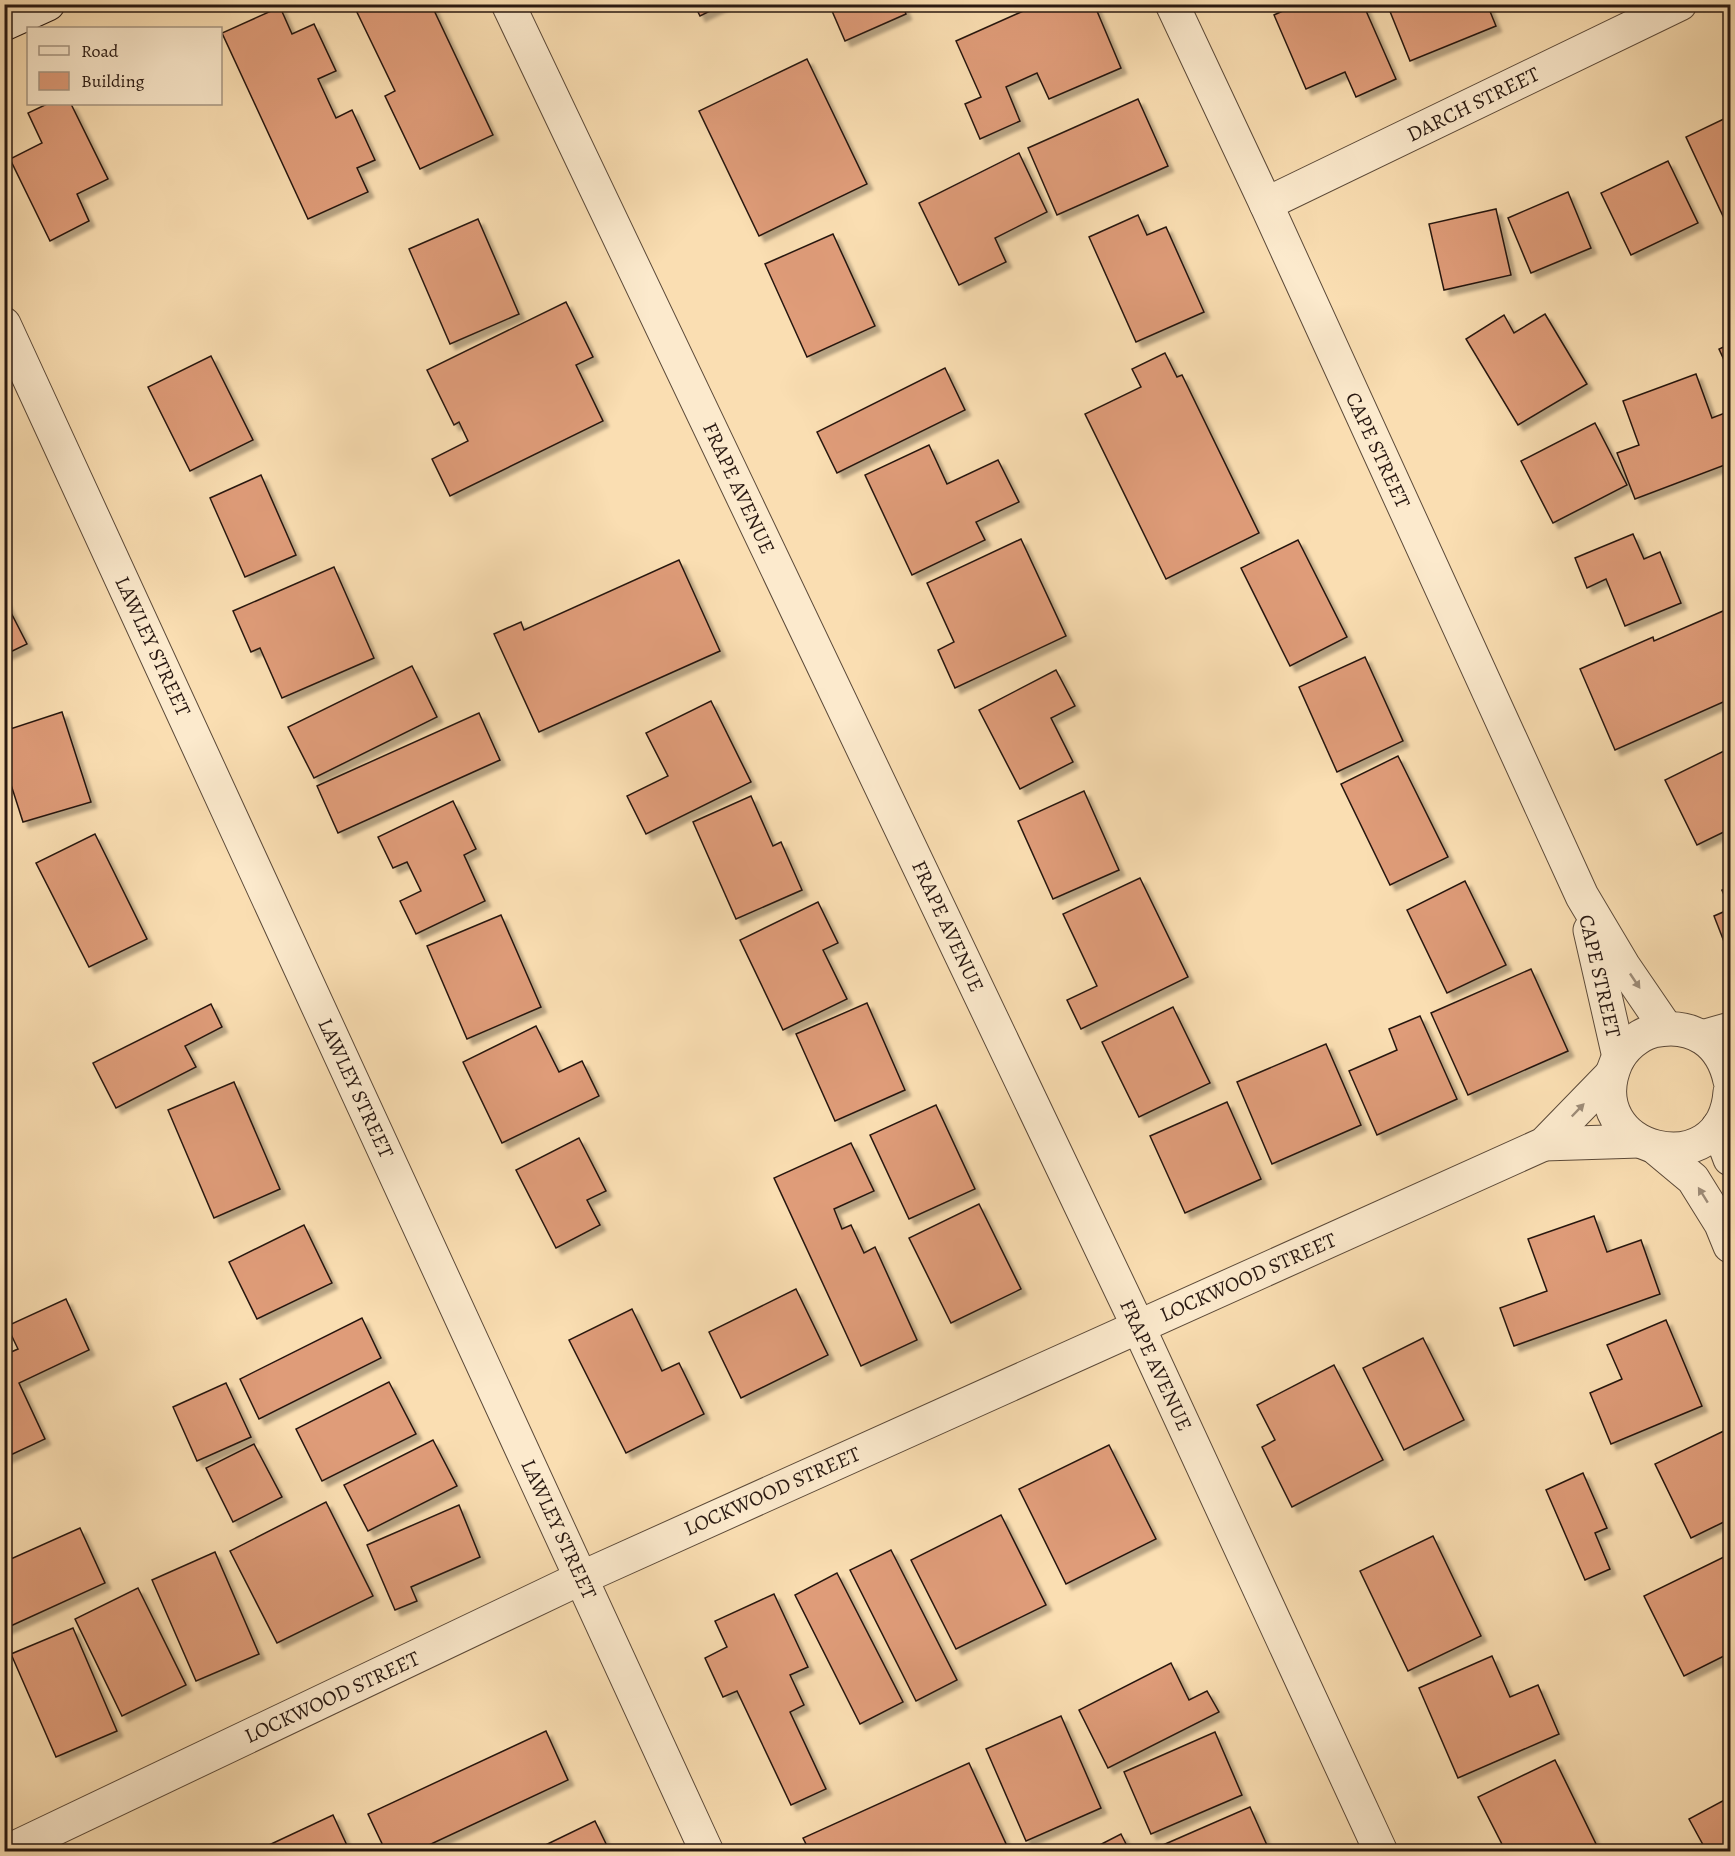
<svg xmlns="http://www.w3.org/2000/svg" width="1735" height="1856" viewBox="0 0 1735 1856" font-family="Alegreya,serif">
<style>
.building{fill:#df9c79;stroke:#281811;stroke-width:1.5;filter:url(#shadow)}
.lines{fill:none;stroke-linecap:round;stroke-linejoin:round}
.minor-casing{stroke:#5c4a39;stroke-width:35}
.tertiary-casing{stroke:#5c4a39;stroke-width:35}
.secondary-casing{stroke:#281811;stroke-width:35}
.minor{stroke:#fceacd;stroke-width:33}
.tertiary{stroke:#fceacd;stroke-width:33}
.secondary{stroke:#fceacd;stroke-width:33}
.oneway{fill:#9d8c78}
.labels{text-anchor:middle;stroke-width:4.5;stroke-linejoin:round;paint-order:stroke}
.street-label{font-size:21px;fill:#281811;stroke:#fceacd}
</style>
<defs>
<filter id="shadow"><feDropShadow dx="5.5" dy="5.5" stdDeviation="1.5" flood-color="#0004"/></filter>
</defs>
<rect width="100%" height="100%" fill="#fadeb2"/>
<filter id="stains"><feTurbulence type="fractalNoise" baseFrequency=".00333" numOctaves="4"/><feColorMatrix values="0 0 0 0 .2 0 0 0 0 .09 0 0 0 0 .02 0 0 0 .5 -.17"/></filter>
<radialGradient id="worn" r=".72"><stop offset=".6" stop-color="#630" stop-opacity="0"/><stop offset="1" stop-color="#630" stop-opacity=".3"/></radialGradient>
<g class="building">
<path d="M353,4H431L493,135L420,169L385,96L395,91Z"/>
<path d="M694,4H724L700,16Z"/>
<path d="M829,4H902L906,14L845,41Z"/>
<path d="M1039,4H1094L1121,68L1049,99L1037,73L1006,87L1020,121L980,139L965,104L981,97L956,41Z"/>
<path d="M1298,4H1363L1396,79L1356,97L1345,72L1306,89L1274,15Z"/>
<path d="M1387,4H1487L1496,26L1410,61Z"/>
<path d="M280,7L292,34L314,24L336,71L318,79L336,118L352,110L375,160L357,168L368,192L308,219L222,33Z"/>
<path d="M807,59L867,184L759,236L699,111Z"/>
<path d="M1138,99L1168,166L1057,215L1028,148Z"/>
<path d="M47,104H71L108,179L77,194L89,221L50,241L10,159L42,143L28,113Z"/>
<path d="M1730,116V229H1729L1686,137Z"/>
<path d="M1019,153L1047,212L995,238L1006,262L959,285L919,203Z"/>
<path d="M1668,161L1698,223L1631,255L1601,193Z"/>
<path d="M1568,192L1591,248L1531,273L1508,218Z"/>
<path d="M1496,209L1511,275L1444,290L1429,224Z"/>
<path d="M1138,215L1147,235L1166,227L1204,312L1136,342L1089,237Z"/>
<path d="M478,219L519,314L450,344L409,249Z"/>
<path d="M833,234L875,326L807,357L765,264Z"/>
<path d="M566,302L593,357L576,365L603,421L450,496L432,459L468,441L459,422L454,425L427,370Z"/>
<path d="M1545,314L1587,384L1518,425L1466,339L1504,315L1514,333Z"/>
<path d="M1730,344V373L1719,349Z"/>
<path d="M1165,353L1177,377L1182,375L1259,533L1166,579L1085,414L1141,387L1132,369Z"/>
<path d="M211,356L253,440L190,471L148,387Z"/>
<path d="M945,368L965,410L837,473L817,432Z"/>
<path d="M1696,374L1712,418L1730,411V463L1635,499L1617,453L1639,445L1623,401Z"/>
<path d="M1595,423L1627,485L1553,523L1521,461Z"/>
<path d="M929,445L947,484L998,460L1019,502L976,522L985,540L912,575L865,475Z"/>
<path d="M261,475L296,555L245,577L210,498Z"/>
<path d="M1633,534L1644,559L1660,552L1681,603L1625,626L1606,579L1587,588L1575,558Z"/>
<path d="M1021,539L1066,636L955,688L938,650L954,642L927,583Z"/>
<path d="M1298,540L1347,637L1290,666L1241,568Z"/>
<path d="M679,560L720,651L539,732L494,634L521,622L524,630Z"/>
<path d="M334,567L374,658L282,698L260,648L251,652L233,611Z"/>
<path d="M4,599L27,644L4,655Z"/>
<path d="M1730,608V699L1615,750L1580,669L1653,637L1654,641Z"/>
<path d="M1365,657L1403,741L1337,772L1299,687Z"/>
<path d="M412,666L437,717L314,778L288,727Z"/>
<path d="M1056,670L1075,706L1051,718L1073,762L1020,789L979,710Z"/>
<path d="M711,701L751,782L646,834L627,796L668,776L646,733Z"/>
<path d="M62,712L91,802L23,822L4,763V731Z"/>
<path d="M479,713L500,760L338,833L317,786Z"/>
<path d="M1728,749L1730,754V829L1697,845L1665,780Z"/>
<path d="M1398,756L1448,857L1390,885L1341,784Z"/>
<path d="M1084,791L1119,870L1053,899L1018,821Z"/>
<path d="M751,796L773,846L781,842L802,890L736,919L693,822Z"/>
<path d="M453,801L476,849L464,855L485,901L416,934L400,901L421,891L407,862L393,868L378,837Z"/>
<path d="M95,834L147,939L89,967L36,863Z"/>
<path d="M1140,878L1188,977L1081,1029L1067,1000L1097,986L1063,914Z"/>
<path d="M1465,881L1506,965L1447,993L1407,910Z"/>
<path d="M1730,886V957L1714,916L1730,909L1722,890Z"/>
<path d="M818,902L838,943L823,950L847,999L783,1030L740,940Z"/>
<path d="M501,915L541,1007L467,1039L427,946Z"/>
<path d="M1531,969L1568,1051L1468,1095L1431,1013Z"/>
<path d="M867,1003L905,1090L835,1121L796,1034Z"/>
<path d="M211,1004L222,1027L185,1046L196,1067L116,1108L93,1063Z"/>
<path d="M1173,1007L1210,1083L1139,1117L1102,1042Z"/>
<path d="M1420,1016L1457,1099L1377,1135L1349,1071L1397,1050L1389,1029Z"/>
<path d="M536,1026L559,1072L582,1061L599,1096L502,1143L463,1062Z"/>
<path d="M1326,1044L1361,1125L1272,1164L1237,1082Z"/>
<path d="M234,1082L280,1189L214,1218L168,1110Z"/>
<path d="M1227,1102L1261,1179L1185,1213L1150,1136Z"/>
<path d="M936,1105L975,1189L909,1219L870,1135Z"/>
<path d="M579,1138L606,1191L587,1200L600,1225L556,1248L516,1170Z"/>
<path d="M851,1143L874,1191L834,1209L842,1229L851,1225L864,1253L875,1247L917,1340L861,1366L774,1178Z"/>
<path d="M979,1204L1021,1289L951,1323L909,1238Z"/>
<path d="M1594,1216L1607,1252L1641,1240L1660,1294L1514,1346L1500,1308L1547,1291L1528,1239Z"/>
<path d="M304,1225L332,1283L257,1319L229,1262Z"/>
<path d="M796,1289L828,1355L741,1398L709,1332Z"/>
<path d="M66,1299L89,1350L19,1383L45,1439L4,1458V1355L18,1349L7,1326Z"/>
<path d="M632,1309L662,1371L679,1363L704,1414L626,1453L569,1340Z"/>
<path d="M362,1318L381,1358L259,1419L240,1379Z"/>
<path d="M1666,1320L1702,1406L1611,1444L1590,1393L1622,1379L1607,1345Z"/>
<path d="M1423,1338L1464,1420L1404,1450L1363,1368Z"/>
<path d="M1334,1365L1383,1460L1292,1507L1262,1447L1275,1440L1257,1405Z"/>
<path d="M389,1382L416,1434L322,1481L296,1429Z"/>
<path d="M226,1383L251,1437L197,1461L173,1407Z"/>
<path d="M1730,1428V1519L1691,1538L1655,1464Z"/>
<path d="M433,1440L457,1486L368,1531L344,1485Z"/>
<path d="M254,1444L282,1497L233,1522L206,1468Z"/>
<path d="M1109,1445L1156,1539L1066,1584L1019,1489Z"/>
<path d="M1583,1473L1607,1528L1595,1533L1610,1569L1585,1580L1546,1490Z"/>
<path d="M326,1502L373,1596L277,1643L230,1551Z"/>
<path d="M459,1505L480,1557L411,1587L417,1601L395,1610L367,1545Z"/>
<path d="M1001,1515L1046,1605L956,1649L911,1560Z"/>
<path d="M80,1528L105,1583L4,1629V1562Z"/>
<path d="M1433,1536L1481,1636L1408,1671L1360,1571Z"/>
<path d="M891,1550L957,1680L916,1701L850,1570Z"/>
<path d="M215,1552L259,1654L196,1681L152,1580Z"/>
<path d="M1730,1554V1653L1684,1676L1644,1596Z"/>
<path d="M837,1573L903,1702L860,1724L795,1595Z"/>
<path d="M138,1588L186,1685L122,1716L75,1619Z"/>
<path d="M774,1594L808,1667L790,1675L804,1705L790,1712L826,1789L791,1805L737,1691L723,1697L705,1658L727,1647L715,1621Z"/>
<path d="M73,1628L117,1731L56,1757L11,1654Z"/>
<path d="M1492,1656L1510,1697L1538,1685L1559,1734L1458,1778L1419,1688Z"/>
<path d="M1171,1663L1189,1700L1207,1691L1219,1712L1108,1768L1079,1710Z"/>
<path d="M1061,1716L1101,1808L1026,1841L986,1749Z"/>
<path d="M546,1731L568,1780L414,1852H386L368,1814Z"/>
<path d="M1215,1732L1242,1795L1151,1834L1124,1772Z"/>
<path d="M1555,1760L1598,1848L1591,1852H1506L1478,1797Z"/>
<path d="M969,1763L1007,1846L995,1852H810L803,1838Z"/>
<path d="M1730,1797V1852H1707L1689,1819Z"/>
<path d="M1250,1807L1270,1852H1166L1163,1845Z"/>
<path d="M333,1815L350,1852H254Z"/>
<path d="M595,1821L610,1852H531Z"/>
<path d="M1121,1834L1130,1852H1086Z"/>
</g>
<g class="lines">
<g class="minor-casing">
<g id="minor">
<path d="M508,4L1138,1326L1381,1852"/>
<path d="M1266,204L1680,4"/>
<path d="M4,324L707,1852"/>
<path d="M1702,1037L1730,1029"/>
<path d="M1544,1144L1639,1141"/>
<path d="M6,1852L581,1578L1544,1144L1611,1075"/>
</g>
</g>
<g class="tertiary-casing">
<g id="tertiary">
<path d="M1172,4L1266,204L1582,896L1623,965L1666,1028"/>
<path d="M1590,930L1619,1057"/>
<path d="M1730,1081C1722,1043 1693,1022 1653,1031C1638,1035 1623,1048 1616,1063C1578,1152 1723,1188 1730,1092"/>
<path d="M1718,1127L1730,1159"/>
<path d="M1657,1149L1693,1179L1721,1224L1730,1246"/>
</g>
</g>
<g class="secondary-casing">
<path id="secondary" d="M4,24L48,4"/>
</g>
<use href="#minor" class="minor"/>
<use href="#tertiary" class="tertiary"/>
<use href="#secondary" class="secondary"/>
</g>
<defs><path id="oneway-solid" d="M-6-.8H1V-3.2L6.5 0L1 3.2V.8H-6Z" transform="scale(1.5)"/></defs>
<g class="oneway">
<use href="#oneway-solid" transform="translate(1635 981) rotate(56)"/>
<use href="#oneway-solid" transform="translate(1578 1110) rotate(-46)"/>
<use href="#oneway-solid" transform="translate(1703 1195) rotate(-122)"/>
</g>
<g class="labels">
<g class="street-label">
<text transform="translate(1473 104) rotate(-26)" y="7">DARCH STREET</text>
<text transform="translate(1378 450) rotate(65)" y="7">CAPE STREET</text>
<text transform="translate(739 488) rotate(65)" y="7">FRAPE AVENUE</text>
<text transform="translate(153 646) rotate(65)" y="7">LAWLEY STREET</text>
<text transform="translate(948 926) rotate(65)" y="7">FRAPE AVENUE</text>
<text transform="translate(1600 976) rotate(77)" y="7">CAPE STREET</text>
<text transform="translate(356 1088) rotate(65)" y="7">LAWLEY STREET</text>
<text transform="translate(1248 1277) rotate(-24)" y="7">LOCKWOOD STREET</text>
<text transform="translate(1156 1365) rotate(65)" y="7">FRAPE AVENUE</text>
<text transform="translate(772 1491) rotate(-24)" y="7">LOCKWOOD STREET</text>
<text transform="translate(559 1529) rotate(65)" y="7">LAWLEY STREET</text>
<text transform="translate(332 1697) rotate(-25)" y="7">LOCKWOOD STREET</text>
</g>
</g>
<rect width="1735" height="1856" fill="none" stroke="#fadeb2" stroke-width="24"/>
<rect x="6" y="6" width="1723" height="1844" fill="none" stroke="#281811" stroke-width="3"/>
<rect x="12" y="12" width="1711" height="1832" fill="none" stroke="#281811" stroke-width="1.5"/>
<rect x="27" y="27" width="195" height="78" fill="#fceacd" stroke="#a79682" stroke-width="1.5"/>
<rect x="39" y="46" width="30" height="9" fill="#fceacd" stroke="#a79682" stroke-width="1.5"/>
<text x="81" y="57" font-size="18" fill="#281811">Road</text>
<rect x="39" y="72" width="30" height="18" fill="#df9c79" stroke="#a79682" stroke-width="1.5"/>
<text x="81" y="87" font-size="18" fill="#281811">Building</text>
<rect width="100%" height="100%" filter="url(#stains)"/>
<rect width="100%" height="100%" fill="url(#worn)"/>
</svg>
